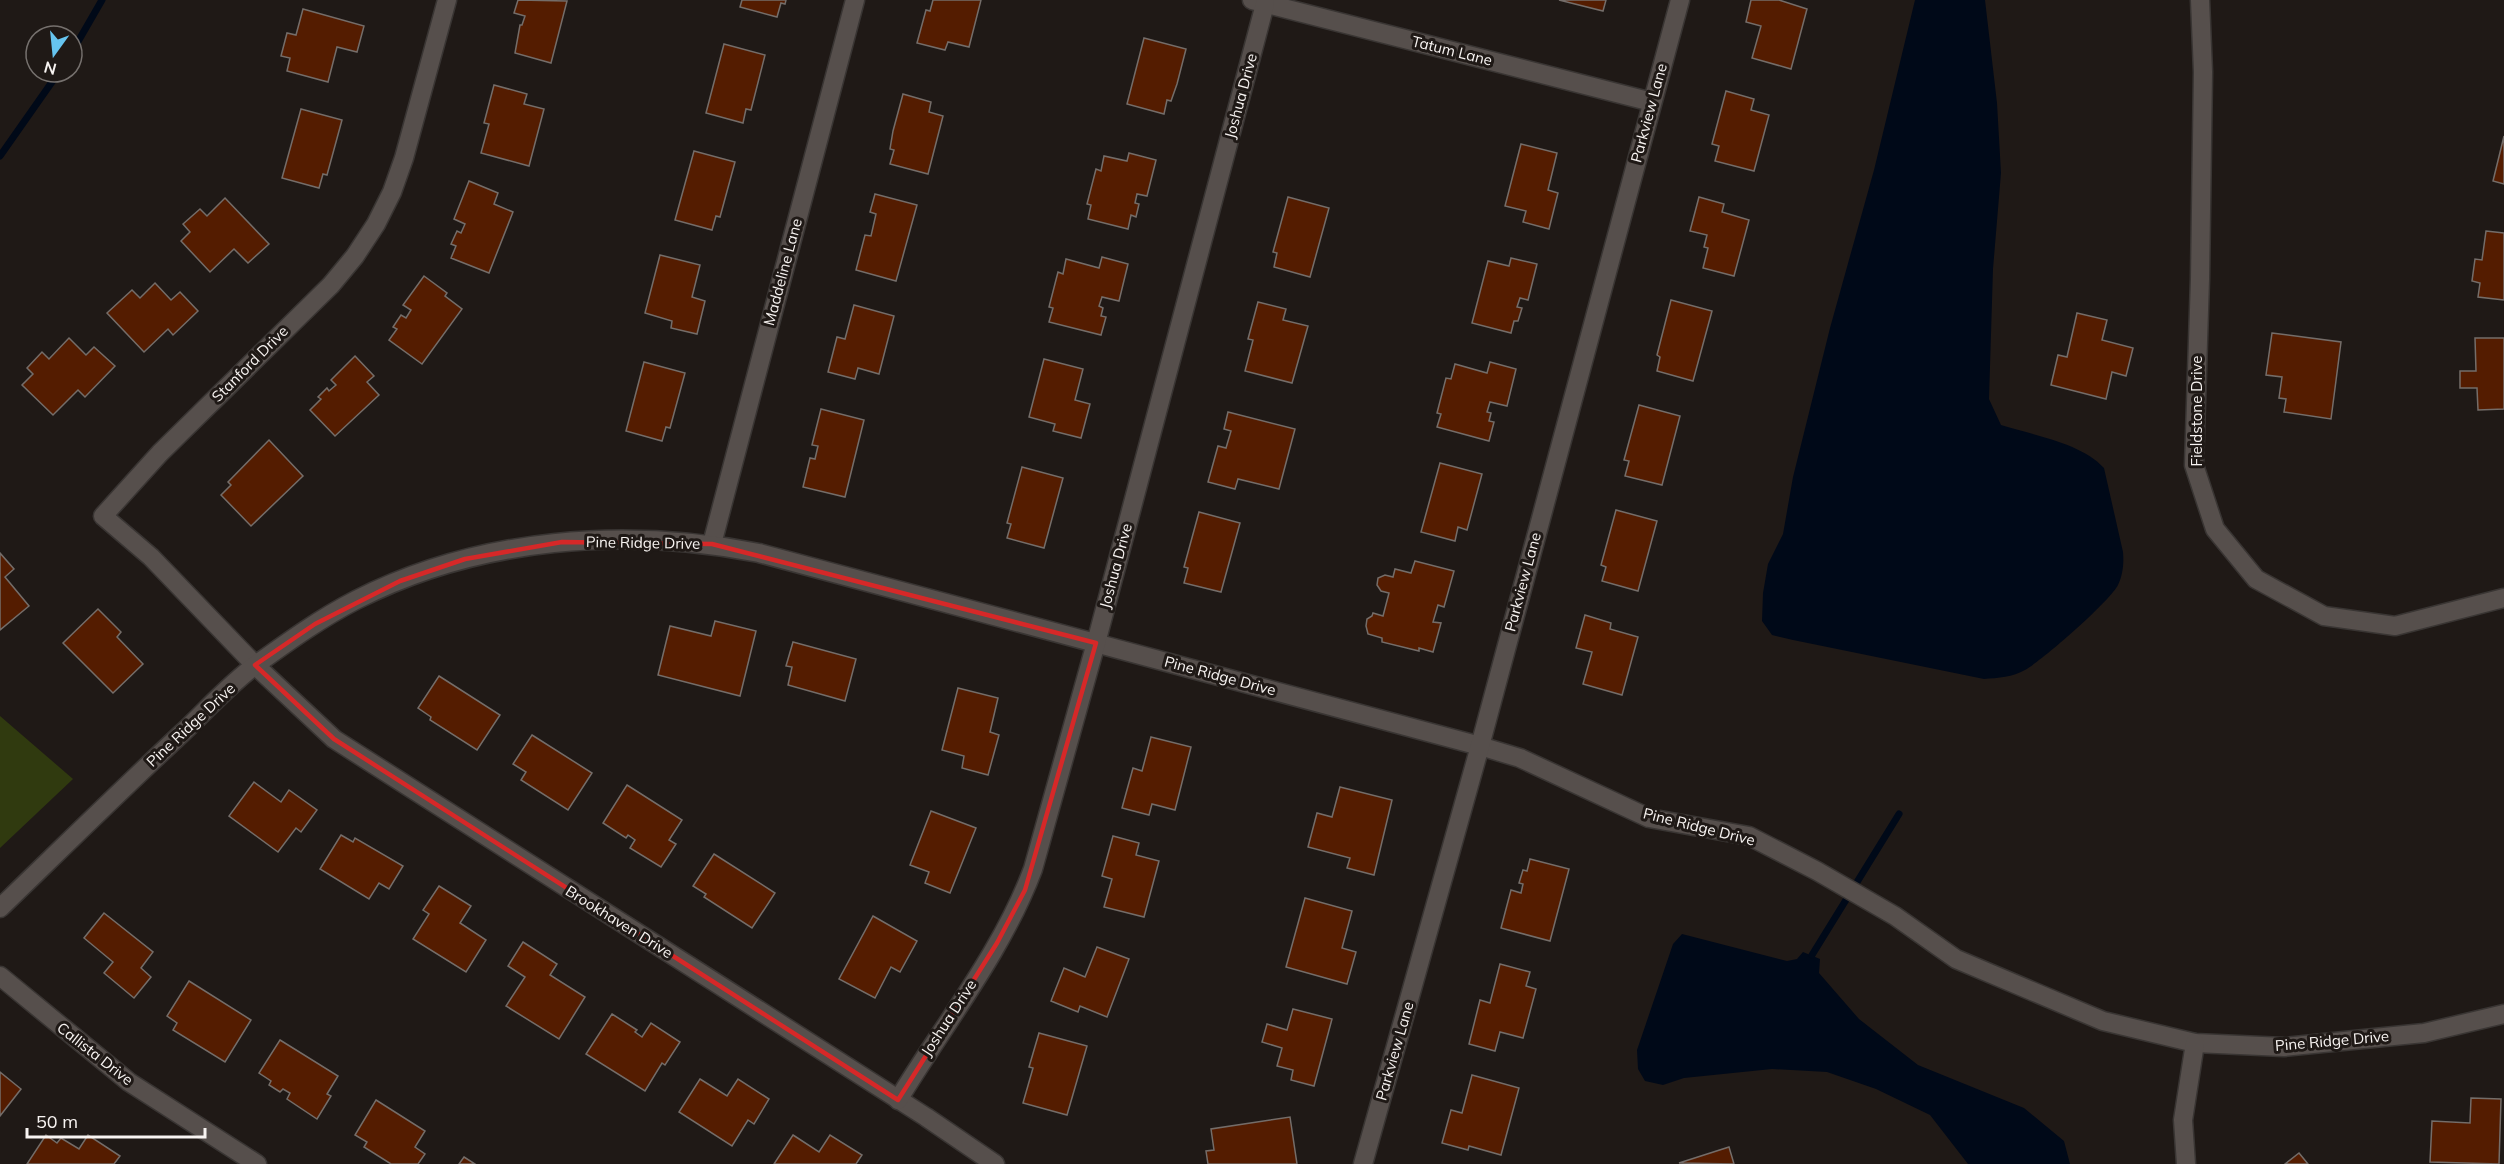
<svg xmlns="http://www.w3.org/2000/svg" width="2504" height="1164" viewBox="0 0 2504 1164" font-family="Mulish,sans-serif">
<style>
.green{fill:#303a0f}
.water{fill:#000918}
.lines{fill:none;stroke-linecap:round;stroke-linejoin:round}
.stream{stroke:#000918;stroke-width:7}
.building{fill:#541c00;stroke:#746d69;stroke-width:1.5}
.street-casing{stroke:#393533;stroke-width:21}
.street{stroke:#564f4c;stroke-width:18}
.marked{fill:none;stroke:#d62828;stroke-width:4.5;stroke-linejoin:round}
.labels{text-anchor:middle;stroke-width:6;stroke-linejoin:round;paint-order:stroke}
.street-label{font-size:15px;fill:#f8f4f2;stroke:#1f1916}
</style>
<rect width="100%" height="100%" fill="#1f1916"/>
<path class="green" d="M0,716L73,779L0,848Z"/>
<g class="water">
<path d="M1915,0H1985L1997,103L2001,173L1993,269L1989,399L2001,425C2033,435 2082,443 2104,468L2123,552C2124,563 2123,575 2118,585C2110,601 2043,660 2025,670C2013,677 1998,678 1984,679L1793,640L1772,635L1762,621L1763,593L1768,564L1783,534L1793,477L1830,328L1874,170Z"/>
<path d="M1682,934L1787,961L1797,959L1803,952L1820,959L1819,973L1859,1019L1918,1065L2024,1108L2064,1141L2070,1164H1968L1930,1115L1876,1089L1827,1072L1772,1069L1684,1078L1663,1085L1645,1081L1638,1069L1637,1050L1673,944Z"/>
</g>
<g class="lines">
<g class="stream">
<path d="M72,52L102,0"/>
<path d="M0,156L59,72"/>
<path d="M1812,955L1899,814"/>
</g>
</g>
<g class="building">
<path d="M518,0L567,1L551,63L515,53L520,25H522L525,16L514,13Z"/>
<path d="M742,0H786L785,4L781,3L777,17L740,7Z"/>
<path d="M933,0H981L969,47L948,42L945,50L917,43L926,10L930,11Z"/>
<path d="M1559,0H1606L1603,11Z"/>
<path d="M1751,0H1779L1807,9L1791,69L1752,58L1761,26L1746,22Z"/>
<path d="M303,9L364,26L357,52L337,47L328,82L287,71L290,58L281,56L287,33L296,35Z"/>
<path d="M1144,38L1186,49L1177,84L1171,101L1167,100L1164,114L1127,104Z"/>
<path d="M724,44L765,55L751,110L746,109L743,123L706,113Z"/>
<path d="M494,85L527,94L524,104L544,109L529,166L481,153L489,124L484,123Z"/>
<path d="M1726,91L1754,99L1751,110L1769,115L1754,171L1715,161L1719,146L1712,144Z"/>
<path d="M903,94L931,102L929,112L943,116L928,174L890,164L894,150L890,149L893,131Z"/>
<path d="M301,109L342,120L327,175L323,174L319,188L282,178Z"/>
<path d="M2504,136V184L2493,181Z"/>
<path d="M1521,144L1557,153L1548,190L1558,193L1549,229L1523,222L1526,211L1505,206Z"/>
<path d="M694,151L735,162L720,217L716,216L712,230L675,220Z"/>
<path d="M1129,153L1156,160L1147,196L1137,194L1135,203L1139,204L1136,217L1131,215L1128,229L1088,219L1091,205L1087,204L1096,169L1101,171L1104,156L1127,161Z"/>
<path d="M469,181L498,193L494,204L513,212L489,273L451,258L456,246L451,244L457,231L461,233L465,224L454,219Z"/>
<path d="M875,194L917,205L896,281L856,270L865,235L871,236L876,214L870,212Z"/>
<path d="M1288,197L1329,208L1310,277L1274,267L1277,253L1273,252Z"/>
<path d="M1699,197L1724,204L1722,212L1749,220L1734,276L1703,268L1708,248L1704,247L1707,235L1690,231Z"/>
<path d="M225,198L269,244L248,263L234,249L210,272L181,241L190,232L183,224L200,209L207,216Z"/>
<path d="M2486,231L2504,233V300L2478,297L2480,283L2472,281L2475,259L2482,260Z"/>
<path d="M660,255L700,265L692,297L705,301L697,334L671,328L672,321L645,313Z"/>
<path d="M1102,257L1128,264L1119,301L1102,297L1099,306L1103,308L1101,316L1106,317L1101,335L1049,322L1053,308L1049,307L1058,272L1063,274L1066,259L1099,268Z"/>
<path d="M1511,258L1537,264L1528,300L1520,298L1517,307L1522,308L1518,321H1514L1511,333L1472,323L1488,261L1509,266Z"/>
<path d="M424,276L447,293L445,296L462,309L422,364L389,340L397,329L393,327L401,315L406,318L411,310L403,305Z"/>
<path d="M155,283L171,300L180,292L198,311L173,335L168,329L144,352L107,313L132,290L140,298Z"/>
<path d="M1671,300L1712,311L1693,381L1657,371L1660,357L1657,355Z"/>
<path d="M1258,302L1286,309L1283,320L1308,326L1292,383L1245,371L1253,340L1248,339Z"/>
<path d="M854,305L894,316L879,374L858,368L855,379L828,372L837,337L845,339Z"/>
<path d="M2077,313L2107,320L2102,340L2133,348L2126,376L2112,372L2106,399L2051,385L2058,355L2067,357Z"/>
<path d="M2272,333L2341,342L2331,419L2284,412L2286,399L2279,398L2282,377L2266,375Z"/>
<path d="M69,338L86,355L94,347L115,366L85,397L78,390L53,415L22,385L33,374L27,368L42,352L49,359Z"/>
<path d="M2475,338H2504V409L2478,410L2477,388H2460V371H2476Z"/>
<path d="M355,356L374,376L367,382L379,395L335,436L310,410L321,399L318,397L327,388L329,391L336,385L331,380Z"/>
<path d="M1044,359L1083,369L1075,400L1090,404L1081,438L1053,431L1055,424L1029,417Z"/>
<path d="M644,362L685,373L670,428L666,427L662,441L626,431Z"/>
<path d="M1490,362L1516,369L1507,406L1490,402L1487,412L1491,413L1489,421L1494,422L1489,441L1437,427L1441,414L1437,413L1446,378L1451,379L1455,364L1487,373Z"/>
<path d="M1639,405L1680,416L1662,485L1625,476L1629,461L1624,460Z"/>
<path d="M821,409L864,420L845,497L803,487L810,458L815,459L818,446L812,445Z"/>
<path d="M1228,412L1295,429L1279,489L1238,479L1235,489L1208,482L1218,446L1226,448L1231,431L1224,429Z"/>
<path d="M269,440L303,476L251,526L221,495L231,485L228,482Z"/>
<path d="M1440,463L1482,474L1467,530L1458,527L1455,541L1421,532Z"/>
<path d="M1022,467L1063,478L1044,548L1007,538L1011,524L1007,523Z"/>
<path d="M1616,510L1657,521L1638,591L1602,581L1606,567L1601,565Z"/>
<path d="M1199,512L1240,523L1221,592L1184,583L1188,568L1184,567Z"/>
<path d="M0,553L14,569L5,577L29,606L0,630Z"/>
<path d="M1415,561L1454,571L1444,607L1438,605L1433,622L1441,623L1433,652L1419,648V651L1382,642V638L1368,634L1366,626L1367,619L1372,616L1373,613L1383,616L1389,593L1381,591L1377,585L1378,578L1385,575L1393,577L1395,569L1411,573Z"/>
<path d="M98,609L121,632L117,637L143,664L113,693L63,643Z"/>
<path d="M1585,615L1611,623L1610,629L1638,637L1622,695L1583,684L1592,652L1576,648Z"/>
<path d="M715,621L756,631L740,696L658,675L670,626L711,636Z"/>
<path d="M793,642L856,659L845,701L788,685L792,667L786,666Z"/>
<path d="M439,676L500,715L477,750L430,720L431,717L418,708Z"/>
<path d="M958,688L998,698L990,732L999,735L988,775L962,768L964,756L942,750Z"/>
<path d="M532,735L592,773L568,810L521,780L526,772L513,764Z"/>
<path d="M1151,737L1191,747L1175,810L1152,804L1149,815L1122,808L1133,768L1142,771Z"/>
<path d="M254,782L281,802L289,790L317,810L301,832L296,828L278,852L229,816Z"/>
<path d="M627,785L682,820L669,840L676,844L661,867L630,848L635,840L628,835L626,838L603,823Z"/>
<path d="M1340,787L1392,800L1374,875L1347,868L1350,858L1308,847L1317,813L1332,817Z"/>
<path d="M931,811L976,828L950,893L925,883L929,872L910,865Z"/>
<path d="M341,835L353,842L355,838L403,866L389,889L379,883L369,899L320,869Z"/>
<path d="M1113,836L1139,843L1136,855L1159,861L1144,917L1104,907L1112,879L1102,876Z"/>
<path d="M714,854L775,893L752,928L704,897L706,894L693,886Z"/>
<path d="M1530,859L1569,869L1550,941L1501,928L1511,890L1521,893L1523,884L1519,883L1523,870L1527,871Z"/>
<path d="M439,886L471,906L460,923L486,940L466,972L413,939L429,914L423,910Z"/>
<path d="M1305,898L1352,911L1342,948L1356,952L1347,984L1286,967Z"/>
<path d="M104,913L153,952L141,968L151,977L134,998L104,973L113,962L84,938Z"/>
<path d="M873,916L917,941L900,972L891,967L875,998L839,979Z"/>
<path d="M523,942L557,964L550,975L585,997L559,1039L506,1006L525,977L508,966Z"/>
<path d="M1097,947L1129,959L1107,1017L1080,1006L1078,1012L1051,1001L1064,968L1085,977Z"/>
<path d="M1500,964L1530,972L1526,986L1536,989L1523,1038L1500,1032L1495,1051L1469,1044L1480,1000L1490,1003Z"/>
<path d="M189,981L251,1020L225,1062L173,1030L177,1023L167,1016Z"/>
<path d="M1293,1009L1332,1019L1314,1086L1291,1080L1293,1070L1277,1066L1282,1048L1262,1042L1267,1024L1287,1030Z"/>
<path d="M612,1014L637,1030L635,1032L642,1037L651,1023L680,1042L665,1065L662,1063L645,1091L586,1054Z"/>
<path d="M1039,1033L1087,1046L1067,1115L1023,1103L1033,1068L1029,1067Z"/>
<path d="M280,1040L338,1076L327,1094L331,1096L317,1119L287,1099L290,1093L283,1089L280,1092L269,1085L271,1081L259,1073Z"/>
<path d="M0,1072L21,1089L0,1116Z"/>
<path d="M1472,1075L1519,1088L1501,1155L1469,1146L1468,1150L1442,1143L1451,1110L1462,1113Z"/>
<path d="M700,1079L727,1096L738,1079L769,1099L754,1124L748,1120L732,1146L679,1112Z"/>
<path d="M2471,1098L2501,1099L2499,1164L2430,1162L2432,1121L2470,1123Z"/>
<path d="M376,1100L425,1131L415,1147L425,1154L418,1164H391L364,1147L367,1142L355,1135Z"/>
<path d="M1290,1117L1297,1164H1208L1206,1151L1214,1150L1211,1129Z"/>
<path d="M46,1135L57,1143L61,1138L79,1149L88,1135L120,1156L114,1164H27Z"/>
<path d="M793,1135L819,1152L830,1135L862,1155L856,1164H774Z"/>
<path d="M1729,1147L1734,1164L1679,1163Z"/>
<path d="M2299,1153L2308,1164H2285Z"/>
<path d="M464,1157L475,1164H459Z"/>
</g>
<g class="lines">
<g class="street-casing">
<g id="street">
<path d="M447,0L404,158L392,192L376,224L355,256L331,285L160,453L103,516L151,557L255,665L334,739L926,1117L995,1164"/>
<path d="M1252,0L1652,102"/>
<path d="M2200,0L2203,72L2200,279L2194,465L2215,529L2256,579L2324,616L2395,626L2504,598"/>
<path d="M712,544L855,0"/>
<path d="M0,908C60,850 119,792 180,735C205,712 229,684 257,664C289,641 321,618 356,600C480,537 625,527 759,553L1480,746L1520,758L1649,818L1749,836L1817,871L1895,916L1956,959L2103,1021L2195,1043L2284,1047L2424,1033L2504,1014"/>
<path d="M0,976L129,1082L257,1164"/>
<path d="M898,1100C944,1024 1002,952 1033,869L1096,643L1265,4"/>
<path d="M1363,1164L1480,746L1680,0"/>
<path d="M2186,1164L2183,1120L2195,1043"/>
</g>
</g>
<use href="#street" class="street"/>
</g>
<path class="marked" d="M562,542L712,544L1096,643L1025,890L997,943L898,1100L334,739L255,665L315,624L400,581L465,559Z"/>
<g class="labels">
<g class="street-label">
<text transform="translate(1452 51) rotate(14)" y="5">Tatum Lane</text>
<text transform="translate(1241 96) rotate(-75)" y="5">Joshua Drive</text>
<text transform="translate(1649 113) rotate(-75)" y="5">Parkview Lane</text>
<text transform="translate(783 272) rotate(-75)" y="5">Maddeline Lane</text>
<text transform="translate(250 364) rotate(-45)" y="5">Stanford Drive</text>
<text transform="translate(2197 411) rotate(-90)" y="5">Fieldstone Drive</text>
<text transform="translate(643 543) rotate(1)" y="5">Pine Ridge Drive</text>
<text transform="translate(1116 566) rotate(-75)" y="5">Joshua Drive</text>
<text transform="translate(1523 582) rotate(-75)" y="5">Parkview Lane</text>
<text transform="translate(1220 676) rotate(15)" y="5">Pine Ridge Drive</text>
<text transform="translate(191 725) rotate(-43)" y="5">Pine Ridge Drive</text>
<text transform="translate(1699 827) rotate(14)" y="5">Pine Ridge Drive</text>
<text transform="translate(619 922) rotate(32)" y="5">Brookhaven Drive</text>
<text transform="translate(949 1018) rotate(-57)" y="5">Joshua Drive</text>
<text transform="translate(2332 1041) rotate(-5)" y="5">Pine Ridge Drive</text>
<text transform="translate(1395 1051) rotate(-74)" y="5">Parkview Lane</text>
<text transform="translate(95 1054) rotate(38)" y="5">Callista Drive</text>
</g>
</g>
<g transform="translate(54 54) rotate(195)"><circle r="28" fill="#1f1916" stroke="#76716e" stroke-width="1.5"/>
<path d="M0-4.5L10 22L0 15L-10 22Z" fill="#66c4ef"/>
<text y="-9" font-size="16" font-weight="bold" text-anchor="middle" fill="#f8f4f2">N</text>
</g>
<path d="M27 1128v9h178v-9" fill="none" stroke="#f8f4f2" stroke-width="3"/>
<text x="36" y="1128" font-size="18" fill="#f8f4f2" stroke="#1f1916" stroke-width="4.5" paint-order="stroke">50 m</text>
</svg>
